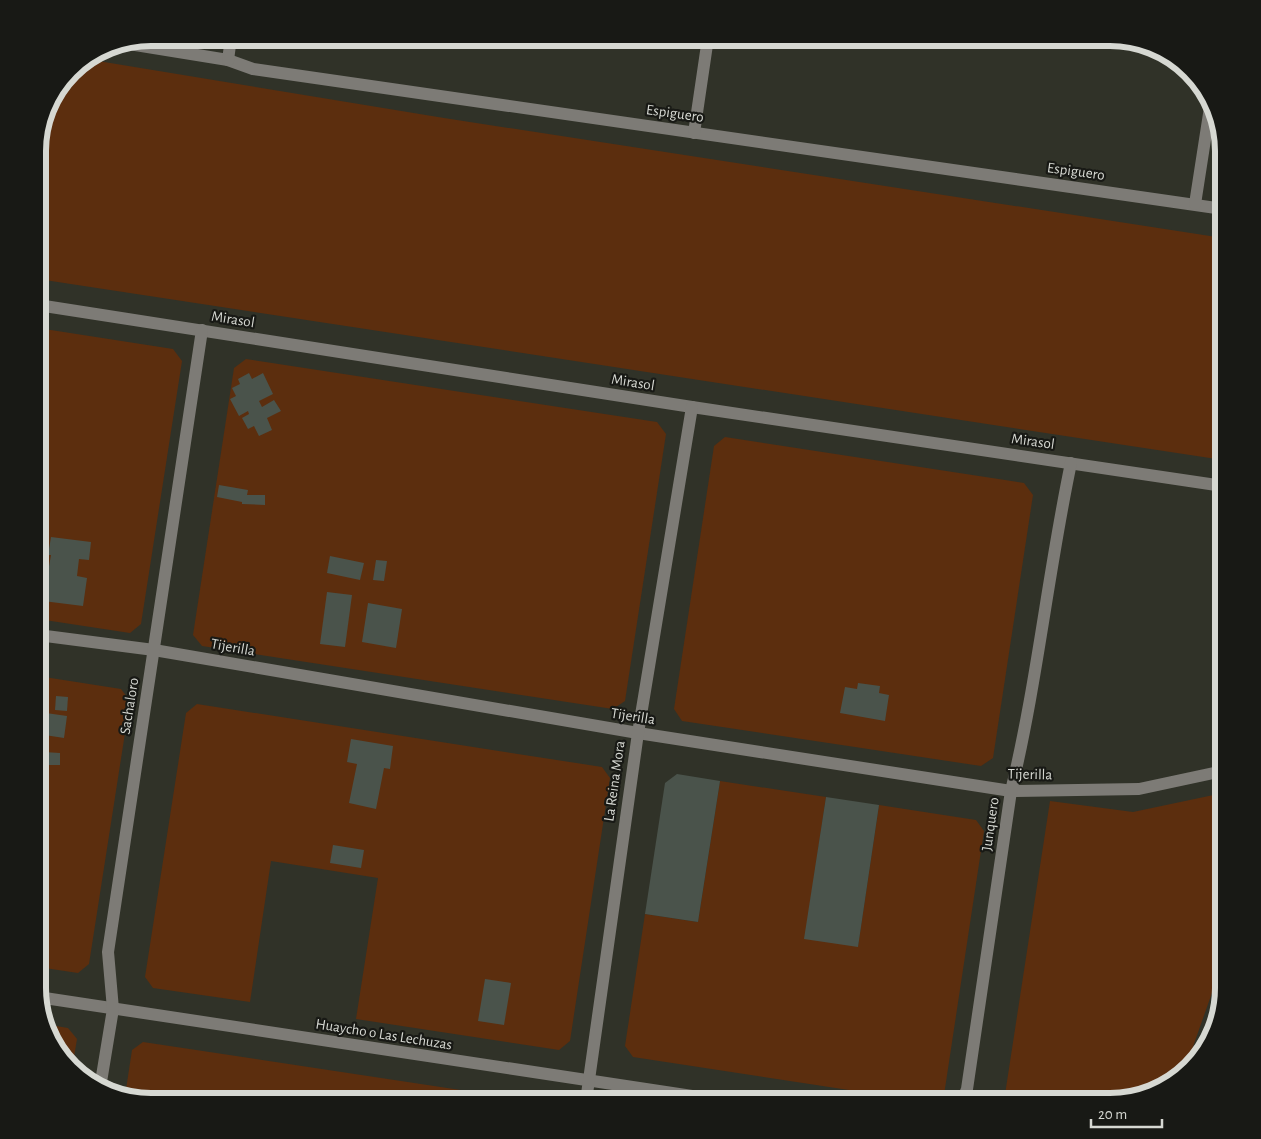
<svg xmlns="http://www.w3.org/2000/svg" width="1261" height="1139" viewBox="0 0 1261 1139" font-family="'Alegreya Sans',sans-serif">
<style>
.green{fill:#5c2e0e}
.building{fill:#4a534b}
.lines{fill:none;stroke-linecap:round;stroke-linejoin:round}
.minor{stroke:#7d7b76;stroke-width:12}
.labels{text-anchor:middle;stroke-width:4.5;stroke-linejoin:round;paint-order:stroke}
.street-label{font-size:15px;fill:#d6d8d2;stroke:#181915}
.rim{fill:none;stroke:#d6d8d2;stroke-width:6}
</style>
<rect width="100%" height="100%" fill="#303228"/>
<g class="green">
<path d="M86,59L444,118L1223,238V460L38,279V143L49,101L76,66Z"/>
<path d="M38,328L173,349L182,361L141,624L130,633L38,619Z"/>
<path d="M246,359L657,422L666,434L625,701L613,709L202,646L193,635L234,368Z"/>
<path d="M725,437L1024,483L1033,495L993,758L981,766L682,721L674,709L714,446Z"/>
<path d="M38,676L121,689L130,701L89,964L78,973L38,967Z"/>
<path d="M197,704L602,767L610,778L570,1041L559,1050L356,1019L378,878L271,861L250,1002L153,988L145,977L186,713Z"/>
<path d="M720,781L826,797L805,938L858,946L879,805L976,820L984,831L944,1095L935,1101H921L633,1057L625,1046L645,914L698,922Z"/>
<path d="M1223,793V945L1213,990L1184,1072L1154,1093L1110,1101H1004L1050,801L1133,812Z"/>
<path d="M44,1024L68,1028L77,1039L72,1069L46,1032Z"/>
<path d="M143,1042L533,1101H151L125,1096L132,1050Z"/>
</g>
<g class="building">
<path d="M249,373L252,379L263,373L273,394L259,401L262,407L274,400L281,411L267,418L272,430L259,436L254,426L248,429L242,418L249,414L248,411L239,416L230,399L236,396L232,388L240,384L238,379Z"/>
<path d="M38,478L44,479L41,494L38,493Z"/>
<path d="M219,485L248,490L247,495H265V505L242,504V502L217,497Z"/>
<path d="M51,537L91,542L89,560L79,559L77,576L87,578L83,606L43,601L47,572H48L51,555H48Z"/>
<path d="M330,556L364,563L360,580L327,573Z"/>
<path d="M376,560L387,561L384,581L373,580Z"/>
<path d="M327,592L352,595L345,647L320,644Z"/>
<path d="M368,603L402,609L396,648L362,642Z"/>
<path d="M858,683L880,686L879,693L889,695L885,721L840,713L845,687L857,689Z"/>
<path d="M56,696L68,697L67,711L55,710Z"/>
<path d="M39,712L67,716L64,738L38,734Z"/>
<path d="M351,739L393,746L390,769L384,768L376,809L349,803L357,764L347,762Z"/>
<path d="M44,752L60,753V765H43Z"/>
<path d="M677,774L720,781L698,922L645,914L665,783Z"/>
<path d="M826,797L879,805L858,947L804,939Z"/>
<path d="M333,845L364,850L361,868L330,863Z"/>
<path d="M485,979L511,983L504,1025L478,1021Z"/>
</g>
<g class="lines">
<g class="minor">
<path d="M123,43L228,60L253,69L1223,209"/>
<path d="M228,60L231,38"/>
<path d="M694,133L708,38"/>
<path d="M1195,204L1211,101"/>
<path d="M38,305L692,407L1223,486"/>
<path d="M38,635L154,650L638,733L1011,791L1139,789L1223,771"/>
<path d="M38,997L725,1101"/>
<path d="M1214,1033L1220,1009"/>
<path d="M100,1088L113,1009L108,952L202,330"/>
<path d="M586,1101L638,733L692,407"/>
<path d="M962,1101L967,1089L1011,791C1037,684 1048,572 1071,463"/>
</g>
</g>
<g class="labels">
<g class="street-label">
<text transform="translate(675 113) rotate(8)" y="5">Espiguero</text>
<text transform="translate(1076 171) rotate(8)" y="5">Espiguero</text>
<text transform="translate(233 319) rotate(9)" y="5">Mirasol</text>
<text transform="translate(633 382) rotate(9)" y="5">Mirasol</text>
<text transform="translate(1033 441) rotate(8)" y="5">Mirasol</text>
<text transform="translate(233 647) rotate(10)" y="5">Tijerilla</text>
<text transform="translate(129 706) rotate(-81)" y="5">Sachaloro</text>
<text transform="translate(633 716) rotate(9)" y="5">Tijerilla</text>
<text transform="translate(1030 774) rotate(1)" y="5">Tijerilla</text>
<text transform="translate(614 781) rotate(-82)" y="5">La Reina Mora</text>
<text transform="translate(990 824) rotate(-82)" y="5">Junquero</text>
<text transform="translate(384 1034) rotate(9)" y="5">Huaycho o Las Lechuzas</text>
</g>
</g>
<path d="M0 0H1261V1139H0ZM151 46H1110A105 105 0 0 1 1215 151V988A105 105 0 0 1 1110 1093H151A105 105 0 0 1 46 988V151A105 105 0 0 1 151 46Z" fill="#181915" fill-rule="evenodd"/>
<path class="rim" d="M151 46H1110A105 105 0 0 1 1215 151V988A105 105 0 0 1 1110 1093H151A105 105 0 0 1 46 988V151A105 105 0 0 1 151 46Z"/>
<path d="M1091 1119v8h71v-8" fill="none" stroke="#d6d8d2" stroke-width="2.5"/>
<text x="1098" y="1119" font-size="15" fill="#d6d8d2" stroke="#181915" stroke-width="4" paint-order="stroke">20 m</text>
</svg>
